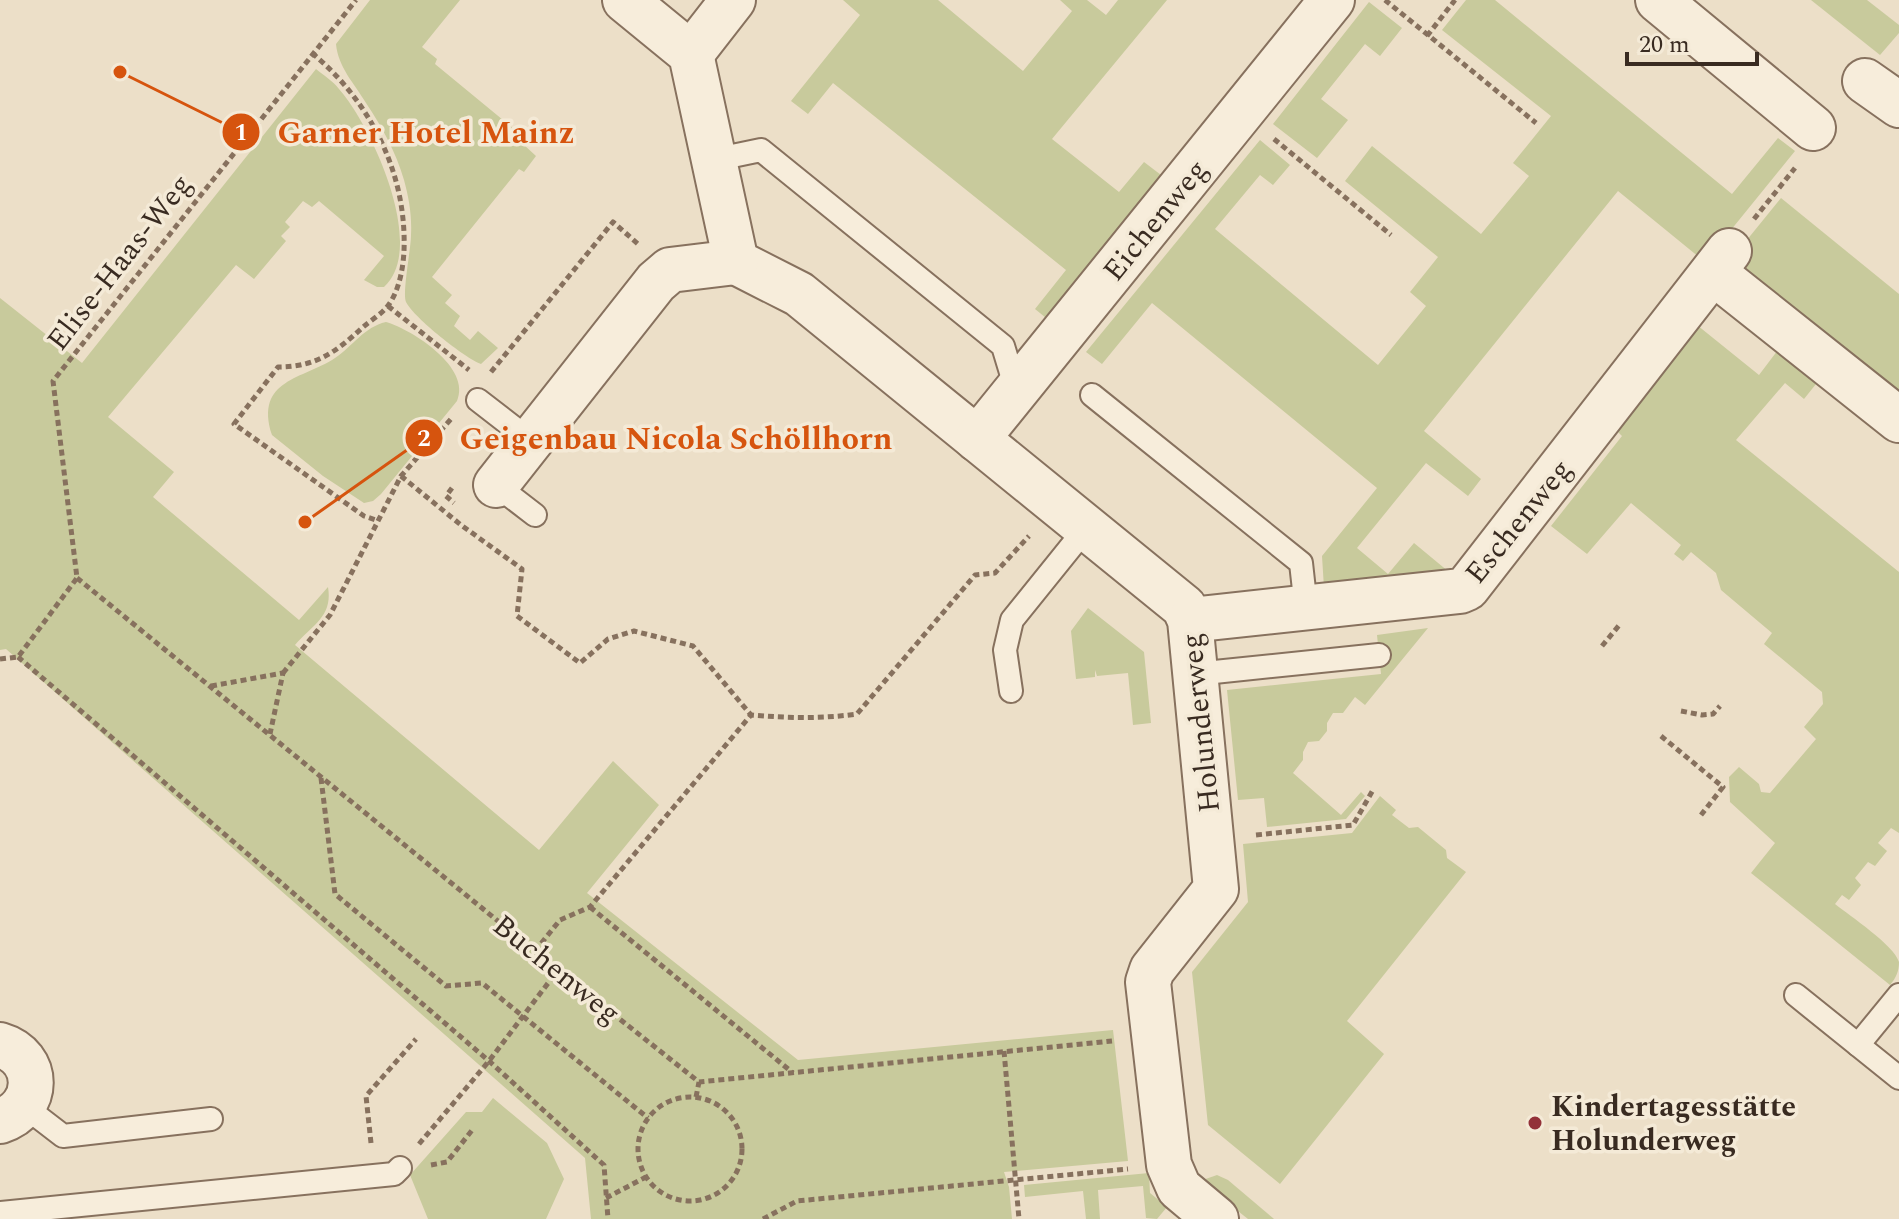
<svg xmlns="http://www.w3.org/2000/svg" width="1899" height="1219" viewBox="0 0 1899 1219" font-family="Spectral,serif">
<style>
.green{fill:#c8ca9c}
.lines{fill:none;stroke-linecap:round;stroke-linejoin:round}
.service-casing{stroke:#87715e;stroke-width:26}
.minor-casing{stroke:#87715e;stroke-width:48}
.path{stroke:#87715e;stroke-width:5;stroke-dasharray:6 4;stroke-linecap:butt}
.service{stroke:#f7eddb;stroke-width:22}
.minor{stroke:#f7eddb;stroke-width:44}
.poi-dot{fill:#933138;stroke:#f4ead7;stroke-width:3}
.labels{text-anchor:middle;stroke-width:7;stroke-linejoin:round;paint-order:stroke}
.street-label{font-size:30px;fill:#392b21;stroke:#f4ead7}
.poi-label{font-size:30px;font-weight:bold;fill:#392b21;stroke:#f4ead7;text-anchor:start}
.leader{fill:none;stroke:#d6540e;stroke-width:3}
.callout-dot{fill:#d6540e;stroke:#f4ead7;stroke-width:3}
.mark-label{font-size:24px;text-anchor:middle;font-weight:bold;fill:#fff}
.callout-label{font-size:32px;text-anchor:middle;font-weight:bold;fill:#d6540e;stroke:#f4ead7;stroke-width:7;stroke-linejoin:round;paint-order:stroke}
</style>
<rect width="100%" height="100%" fill="#ecdfc8"/>
<g class="green">
<path d="M370,0H460L422,47L437,59L435,64L526,139L523,144L536,156L524,172L519,169L432,277L452,295L445,303L460,316L454,326L470,340L478,331L498,348L481,364C465,358 414,318 406,302C402,293 411,249 411,235C412,216 409,198 404,180C396,152 382,127 366,103C354,83 338,67 336,44Z"/>
<path d="M843,0H938L1023,71L1072,11L1060,0H1087L1106,15L1118,0H1167L1052,139L1119,192L1144,162L1165,178L1051,322L1035,309L1066,270L833,83L808,114L791,101L860,15Z"/>
<path d="M1466,0H1495L1732,194L1778,138L1795,151L1705,262L1618,191L1424,431L1481,479L1468,496L1426,463L1357,548L1388,574L1414,543L1449,572L1324,588L1322,556L1377,488L1152,303L1102,364L1086,352L1260,140L1290,165L1273,185L1260,175L1215,229L1378,365L1426,306L1410,292L1438,257L1345,181L1372,146L1481,234L1529,176L1513,163L1551,116L1442,30Z"/>
<path d="M1811,0H1867L1899,25V33L1880,55Z"/>
<path d="M1369,2L1402,28L1380,56L1365,44L1321,99L1348,120L1317,158L1273,124Z"/>
<path d="M316,69C323,75 333,81 339,89C371,125 428,247 384,287H377L364,280L384,256L319,201L312,207L303,201L285,222L290,227L281,236L286,241L254,279L236,265L108,417L174,472L153,497L299,620L328,587C333,617 312,625 295,645L539,850L613,761L659,805L587,893L798,1060L1113,1030L1128,1161L1004,1172L1009,1187L1012,1219H591L585,1158L6,649L0,650V298L82,363Z"/>
<path d="M1781,198L1899,294V401L1729,262Z"/>
<path d="M1692,321L1759,375L1784,342L1824,374L1804,399L1785,383L1736,440L1899,572V833L1891,828L1878,843L1887,851L1875,866L1868,862L1855,878L1861,885L1849,900L1842,895L1835,904C1850,916 1894,945 1899,962C1899,971 1896,978 1890,985L1751,873L1775,843L1730,802L1729,777L1739,767L1759,784L1761,792L1770,793L1816,739L1804,727L1823,704L1822,692L1764,644L1772,633L1721,590L1716,573L1691,552L1683,561L1674,554L1681,545L1631,503L1587,554L1551,526L1622,436L1609,423Z"/>
<path d="M386,322C413,330 472,368 457,401L381,494L373,501L364,503L323,476L272,435C254,379 304,379 335,358C353,346 364,327 386,322Z"/>
<path d="M1088,608L1144,652L1151,723L1133,725L1128,673L1097,676L1095,670V677L1076,679L1071,631Z"/>
<path d="M1428,628L1365,705L1355,697L1343,713H1333L1327,723V731L1319,741L1308,742L1303,752V760L1293,773L1341,815L1361,792L1365,796L1346,819L1267,827L1264,798L1238,800L1227,690L1381,674L1377,635Z"/>
<path d="M1380,796L1396,810L1392,815L1409,828L1418,827L1446,850L1447,858L1466,872L1347,1021L1384,1054L1280,1184L1208,1125L1192,972L1248,902L1243,844L1352,833Z"/>
<path d="M493,1098L547,1143L564,1179L546,1219H428L410,1175L466,1112H482Z"/>
<path d="M1149,1173L1150,1193L1167,1207L1157,1219L1146,1218L1143,1186L1098,1190L1100,1219H1086L1083,1191L1025,1197L1024,1185Z"/>
<path d="M1217,1175L1228,1180L1274,1219H1248L1200,1181Z"/>
</g>
<g class="lines">
<g class="service-casing">
<g id="service">
<path d="M713,160L761,150L1003,346L1016,389"/>
<path d="M1092,395L1301,563L1306,608"/>
<path d="M478,400L531,441"/>
<path d="M496,485L535,515"/>
<path d="M1195,674L1379,655"/>
<path d="M1011,691L1005,650L1012,620L1087,527"/>
<path d="M1796,995L1899,1078"/>
<path d="M1858,1045L1899,995"/>
<path d="M24,1106L63,1136L211,1119"/>
<path d="M0,1213L394,1174L400,1168"/>
</g>
</g>
<g class="minor-casing">
<g id="minor">
<path d="M625,0L691,54L736,262L799,294L1184,607L1190,620L1216,889L1152,970L1148,982L1169,1165L1179,1188L1216,1219"/>
<path d="M1658,0L1813,128"/>
<path d="M691,54L733,0"/>
<path d="M1865,81L1899,105"/>
<path d="M1714,273L1899,420"/>
<path d="M977,439L1332,0"/>
<path d="M496,485L656,282L670,270L736,262"/>
<path d="M1190,620L1460,591L1467,588L1729,251"/>
<path d="M0,1045C41,1057 41,1108 0,1121"/>
</g>
</g>
<g class="path">
<path d="M1385,0L1536,123"/>
<path d="M1427,36L1455,0"/>
<path d="M312,53C371,102 407,174 404,251C403,269 399,293 386,308C380,315 370,321 363,327C336,352 316,367 278,367L234,424L364,516L376,520"/>
<path d="M1274,139L1391,235"/>
<path d="M1754,219L1795,168"/>
<path d="M388,306L469,370"/>
<path d="M491,372L613,222L638,244"/>
<path d="M401,476L461,525L522,569L517,616L580,663L608,639L634,631L693,646L751,715"/>
<path d="M452,488L446,496L454,503"/>
<path d="M77,578L558,970L699,1082L1112,1041"/>
<path d="M1602,646L1621,623"/>
<path d="M18,657L489,1061L604,1165L608,1219"/>
<path d="M0,659L18,657L77,578L53,381L356,0"/>
<path d="M283,673L330,615L401,476L451,419"/>
<path d="M211,686L283,673L270,734"/>
<path d="M1681,711L1702,715L1713,714L1720,706"/>
<path d="M1661,736L1723,787L1701,815"/>
<path d="M321,778L335,894L446,986L482,983L648,1118"/>
<path d="M1256,835L1353,825L1373,790"/>
<path d="M590,907L793,1073"/>
<path d="M535,951L560,920L590,907L751,715C787,718 821,719 857,714L975,575L995,573L1029,536"/>
<path d="M1004,1051L1019,1219"/>
<path d="M696,1097L699,1082"/>
<circle cx="690" cy="1149" r="52"/>
<path d="M371,1143L366,1096L416,1039"/>
<path d="M419,1144L489,1061L558,970"/>
<path d="M431,1165L447,1162L473,1129"/>
<path d="M606,1198L646,1177"/>
<path d="M763,1219L797,1201L1128,1169"/>
</g>
<use href="#service" class="service"/>
<use href="#minor" class="minor"/>
</g>
<circle class="poi-dot" cx="1535" cy="1123" r="8"/>
<g class="labels">
<g class="street-label">
<text transform="translate(1155 220) rotate(-51)" y="10">Eichenweg</text>
<text transform="translate(119 262) rotate(-52)" y="10">Elise-Haas-Weg</text>
<text transform="translate(1518 521) rotate(-51)" y="10">Eschenweg</text>
<text transform="translate(1200 723) rotate(-96)" y="10">Holunderweg</text>
<text transform="translate(557 969) rotate(39)" y="10">Buchenweg</text>
</g>
<g class="poi-label">
<text x="1551" y="1116">Kindertagesstätte<tspan x="1551" dy="34">Holunderweg</tspan></text>
</g>
</g>
<path class="leader" d="M120 72L241 132M305 522L424 438"/>
<g class="callout-dot">
<circle cx="120" cy="72" r="8"/>
<circle cx="305" cy="522" r="8"/>
<circle cx="241" cy="132" r="20"/>
<circle cx="424" cy="438" r="20"/>
</g>
<g class="mark-label">
<text x="241" y="140">1</text>
<text x="424" y="446">2</text>
</g>
<g class="callout-label">
<text x="426" y="143">Garner Hotel Mainz</text>
<text x="676" y="449">Geigenbau Nicola Schöllhorn</text>
</g>
<path d="M1627 52v12h130v-12" fill="none" stroke="#392b21" stroke-width="4"/>
<text x="1639" y="52" font-size="24" fill="#392b21" stroke="#f4ead7" stroke-width="6" paint-order="stroke">20 m</text>
</svg>
